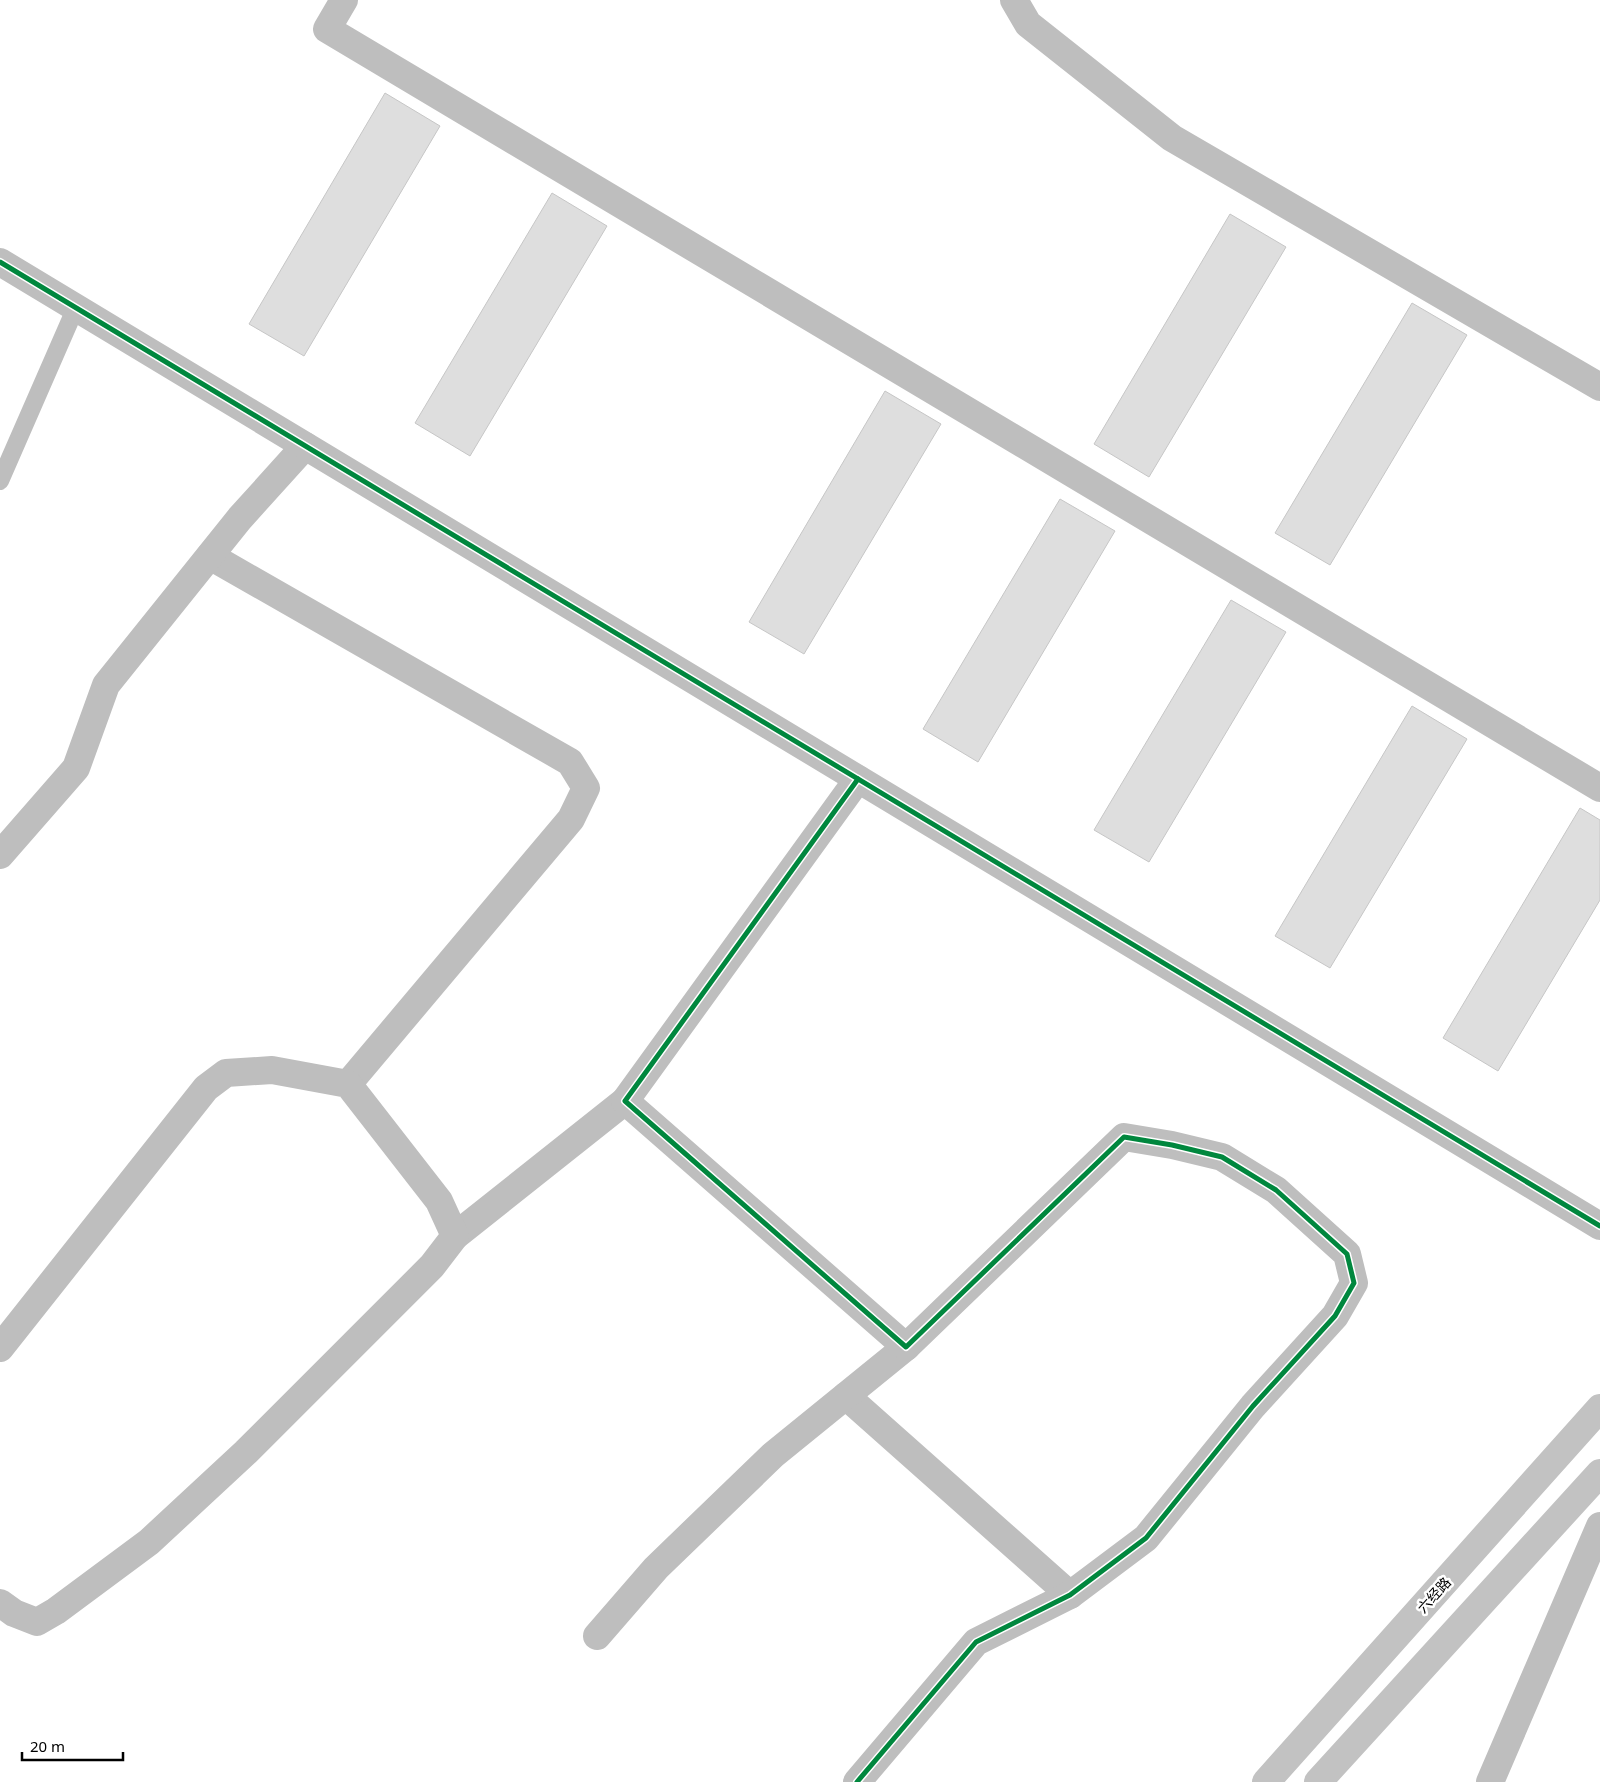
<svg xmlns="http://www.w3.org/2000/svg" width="1600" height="1782" viewBox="0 0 1600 1782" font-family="'Noto Sans','Noto Sans SC',sans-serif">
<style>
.building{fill:#dedede;stroke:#c6c6c6}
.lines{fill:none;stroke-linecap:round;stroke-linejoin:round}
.service{stroke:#bebebe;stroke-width:18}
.minor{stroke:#bebebe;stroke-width:28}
.tertiary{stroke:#bebebe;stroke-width:28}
.secondary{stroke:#c2c2c2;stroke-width:28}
.cycleway-casing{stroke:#fff;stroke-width:8}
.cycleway{stroke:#00873e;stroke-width:5}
.labels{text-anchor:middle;stroke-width:5;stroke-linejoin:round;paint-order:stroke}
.street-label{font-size:14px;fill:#000;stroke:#fff}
</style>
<rect width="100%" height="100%" fill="#fff"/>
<g class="building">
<path d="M385,93L440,126L304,356L249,324Z"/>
<path d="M552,193L607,226L470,456L415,423Z"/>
<path d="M1230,214L1286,247L1149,477L1094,444Z"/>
<path d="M1412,303L1467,335L1330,565L1275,533Z"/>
<path d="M885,391L941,424L804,654L749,622Z"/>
<path d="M1060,499L1115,531L978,762L923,729Z"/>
<path d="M1231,600L1286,632L1149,862L1094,830Z"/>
<path d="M1412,706L1467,739L1330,968L1275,936Z"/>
<path d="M1580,808L1600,820V900L1498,1071L1443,1038Z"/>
</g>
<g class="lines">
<path class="service" d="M0,481L76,307"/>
<g class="minor">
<path d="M344,0L327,29L1600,788"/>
<path d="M1014,0L1028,24L1172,138L1600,387"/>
<path d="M210,556L570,762L586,788L571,819L348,1084"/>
<path d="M0,855L76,768L106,685L240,518L305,446"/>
<path d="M455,1236L625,1101"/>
<path d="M0,1348L206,1088L226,1073L272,1070L348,1084L439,1201L455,1236L432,1266L246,1452L149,1542L56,1611L37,1622L14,1613L0,1603"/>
<path d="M846,1396L1070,1595"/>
<path d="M597,1636L656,1568L773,1455L906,1347"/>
<path d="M857,1782L976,1642L1070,1595L1146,1538L1253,1406L1335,1316L1354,1283L1347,1254L1276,1190L1222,1157L1172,1145L1124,1137L906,1347L625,1101L858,779"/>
<path d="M1490,1782L1600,1526"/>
</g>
<path class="tertiary" d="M0,262L1600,1226"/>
<g class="secondary">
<path d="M1266,1782L1600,1408"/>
<path d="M1318,1782L1600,1473"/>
</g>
<g class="cycleway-casing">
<g id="cycleway">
<path d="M0,262L1600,1226"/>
<path d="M857,1782L976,1642L1070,1595L1146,1538L1253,1406L1335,1316L1354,1283L1347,1254L1276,1190L1222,1157L1172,1145L1124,1137L906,1347L625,1101L858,779"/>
</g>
</g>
<use href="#cycleway" class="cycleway"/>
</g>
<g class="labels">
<g class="street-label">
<text transform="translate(1434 1595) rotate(-48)" y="5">六经路</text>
</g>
</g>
<path d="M22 1752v8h101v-8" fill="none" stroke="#000000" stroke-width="2.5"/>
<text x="30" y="1752" font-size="15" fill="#000000" stroke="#ffffff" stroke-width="4" paint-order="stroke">20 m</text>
</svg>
